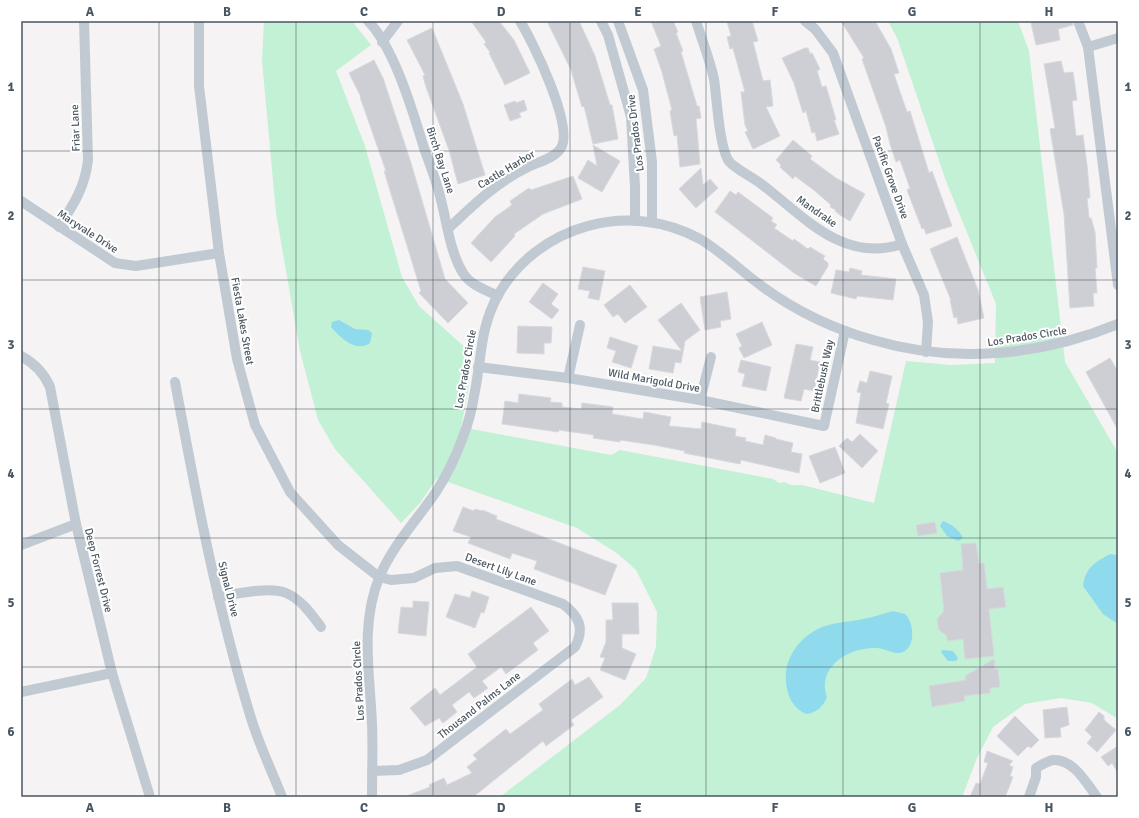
<svg xmlns="http://www.w3.org/2000/svg" width="1139" height="818" viewBox="0 0 1139 818" font-family="Signika,sans-serif">
<style>
.green{fill:#c3f1d5}
.water{fill:#90daee}
.building{fill:#cdcfd5;stroke:#d7d9de}
.lines{fill:none;stroke-linecap:round;stroke-linejoin:round}
.street{stroke:#c1cad2;stroke-width:10}
.grid{fill:none;stroke:#4a5661;stroke-width:1;stroke-opacity:0.55}
.labels{text-anchor:middle;stroke-width:4;stroke-linejoin:round;paint-order:stroke}
.street-label{font-size:11px;fill:#4a5661;stroke:#fff}
.neatline{fill:none;stroke:#4a5661;stroke-width:1.5}
.grid-label{font-size:13px;text-anchor:middle;font-weight:bold;fill:#4a5661}
</style>
<rect width="100%" height="100%" fill="#f5f3f3"/>
<path class="green" d="M264,21H352L371,45L336,71L365,146L402,277L419,306L470,352L468,391L461,427L611,455L620,450L773,479L779,483L785,482L791,485H802L874,503L906,361L951,365L995,363L996,304L946,181L897,38L888,21H1018L1029,51L1065,362L1118,453V719L1092,703L1061,698L1025,704L993,727L977,758L962,797H500L620,705L646,678L656,647L657,612L636,570L618,554L577,528L437,478L420,503L401,523L335,449L318,420L300,351L276,213L262,61Z"/>
<g class="water">
<path d="M339,320L355,329L368,330L372,333L370,343C355,353 340,337 331,327L332,322Z"/>
<path d="M943,521C953,525 958,529 963,538L958,541L947,536L940,526Z"/>
<path d="M1110,554L1118,555V624L1103,614L1083,586C1085,568 1095,562 1110,554Z"/>
<path d="M893,611L905,614C915,623 916,650 900,653C892,654 884,648 876,648C849,647 816,667 827,697C823,707 816,713 806,714C793,708 787,696 786,682C784,658 799,637 822,627C833,623 846,622 858,620C870,618 882,614 893,611Z"/>
<path d="M942,650L953,651L958,658L956,661H948L941,652Z"/>
</g>
<g class="building">
<path d="M471,21H499L514,40L530,73L505,85L489,53L490,52L484,44L486,42Z"/>
<path d="M547,21H579L595,56L610,105H612L618,139L593,144L584,106L582,107L571,70Z"/>
<path d="M651,21H673L678,32L676,33L683,51L681,52L697,106H699L701,118L696,119L700,164L680,167L677,135L674,136L670,111L672,110L662,72L654,49L661,46Z"/>
<path d="M727,21H752L758,41L753,42L763,81L770,80L773,106L766,107L780,136L753,149L745,132L748,131L745,125L741,92H745L733,48L730,49L727,37L731,36Z"/>
<path d="M841,21H875L891,49L899,73L894,74L899,89L907,112L910,111L929,173L932,171L952,226L926,234L924,228L922,229L907,190L910,188L900,160L896,162L890,144L886,127L862,59L864,58Z"/>
<path d="M1038,21H1072L1073,25L1058,29L1060,40L1036,45L1031,23Z"/>
<path d="M432,28L463,104L485,175L458,184L449,150L426,87L423,76L425,75L407,40Z"/>
<path d="M805,48H808L810,54L812,53L820,69L817,71L822,87L826,86L836,120H834L839,134L817,141L815,132L812,133L806,111L803,113L794,83L782,58Z"/>
<path d="M374,60L383,78L411,163L445,279L468,303L448,323L419,293L421,291L384,171H386L360,97H361L349,73Z"/>
<path d="M1061,61L1064,73L1073,72L1077,100L1072,101L1076,136L1083,135L1087,165L1090,198H1087L1089,218H1091L1095,232L1097,268H1095L1097,293H1093L1094,306L1070,308L1064,214L1050,129L1055,128L1044,64Z"/>
<path d="M524,100L527,110L519,113L521,117L510,121L504,105L515,101L516,103Z"/>
<path d="M793,140L812,156L810,159L836,178L865,194L850,221L840,215L835,211L836,210L830,207L831,205L815,191L795,176L793,179L780,167L781,165L776,160Z"/>
<path d="M593,145L620,161L602,192L578,178L588,160L597,166Z"/>
<path d="M701,168L703,185L710,179L718,188L696,208L679,189Z"/>
<path d="M573,176L582,199L543,214L514,234L515,236L491,262L471,243L495,217L512,205L510,201L529,188L531,190Z"/>
<path d="M730,191L736,195L738,192L773,218L771,221L777,225L774,228L793,241L794,239L808,249L810,247L825,256L823,259L828,263V266L816,286L794,273L715,212Z"/>
<path d="M957,237L978,290L984,318L958,324L957,317L954,318L950,300H951L930,249Z"/>
<path d="M583,267L605,271L599,300L588,298L590,291L578,289Z"/>
<path d="M850,268L862,271L861,275L896,279L893,300L857,296L856,299L831,293L836,270L849,272Z"/>
<path d="M543,283L558,294L551,304L559,310L552,319L529,302Z"/>
<path d="M630,285L647,307L625,323L618,314L613,317L604,305Z"/>
<path d="M727,292L731,319L720,321L721,327L705,330L700,297Z"/>
<path d="M681,303L700,330L685,341L681,363L675,362L673,373L649,369L653,346L682,351L658,320Z"/>
<path d="M762,322L772,345L744,358L739,348L742,346L736,334Z"/>
<path d="M518,326L552,327L551,343H544V354L517,353Z"/>
<path d="M610,337L638,346L631,368L612,362L616,351L607,348Z"/>
<path d="M796,344L813,347L810,360L820,362L814,391L804,389L801,401L784,398Z"/>
<path d="M1110,358L1118,372V430L1086,372Z"/>
<path d="M741,360L771,367L766,391L742,386L745,374L738,372Z"/>
<path d="M870,371L892,376L886,403L889,404L883,429L856,423L861,393L857,392L860,381L867,383Z"/>
<path d="M519,394L551,398L550,402L562,403V407L581,409L582,403L613,407L612,414L643,419L644,412L671,417L669,426L701,429L702,422L736,429L735,436L746,438L745,441L763,445L765,435L776,438V439L793,443L791,452L802,454L799,473L741,460L740,464L684,453L685,451L654,445L620,440V442L593,438L594,435L559,430L558,432L502,424L505,401L518,403Z"/>
<path d="M860,434L878,451L862,468L839,446L847,438L852,442Z"/>
<path d="M835,447L845,473L820,483L809,456Z"/>
<path d="M463,507L474,511L475,509L482,511V510L497,516L496,519L617,565L605,595L534,569L537,561L512,553L510,559L468,543L471,537L453,531Z"/>
<path d="M935,522L937,533L918,536L916,525Z"/>
<path d="M976,543L979,563H984L987,589L1003,587L1006,607L989,609L994,656L965,659L963,639L947,641V636L939,630L937,619L944,611L940,573L963,570L961,544Z"/>
<path d="M472,591L489,597L484,613L481,612L475,628L446,617L455,594L470,598Z"/>
<path d="M413,601L429,602L426,636L398,633L401,607L413,608Z"/>
<path d="M612,603H638L639,634H622V648L636,654L625,680L600,670L605,658L600,657L606,642V620H613Z"/>
<path d="M531,607L549,631L533,643L538,650L506,674L501,667L482,681L488,688L474,698L469,692L452,705L457,712L443,723L439,718L425,726L410,708L435,688L440,695L477,667L468,654Z"/>
<path d="M994,659L995,669H998L1000,687L990,688V693L964,696L965,701L932,707L929,686L966,680L965,676Z"/>
<path d="M589,677L603,697L571,720L574,725L546,746L543,741L473,797H404L430,787L429,785L444,778L447,785L472,773L467,767L477,759L473,755L506,729L510,734L543,710L539,704L572,679L575,685Z"/>
<path d="M1067,707L1069,725L1060,728L1061,737L1045,738L1043,710Z"/>
<path d="M1099,712L1104,716V720L1116,730L1097,752L1087,743L1092,737L1085,730Z"/>
<path d="M1015,716L1039,740L1031,748L1028,746L1018,756L997,736Z"/>
<path d="M1118,746V773L1112,763L1108,766L1101,757Z"/>
<path d="M987,751L1013,761L1009,765L1013,767L1010,776L1013,777L1005,797H970L976,783L980,784L988,763L984,762Z"/>
</g>
<g class="lines">
<g class="street">
<path d="M199,21V86L219,253L237,359L255,425L290,492L338,545L379,577L391,580L414,578L435,568L457,566L563,604C579,616 585,628 575,647L427,760L399,770L372,771"/>
<path d="M368,21C394,47 413,112 424,148C430,165 437,182 441,200C447,223 450,252 463,273C470,285 486,290 498,296"/>
<path d="M601,21L608,35L631,117L635,187V221"/>
<path d="M618,21L643,90L652,162V222"/>
<path d="M696,21C702,40 710,60 714,79C717,99 719,144 728,160C732,167 752,177 760,183C803,215 842,264 902,244"/>
<path d="M805,21L815,29L833,53L902,244L924,295L928,322L926,352"/>
<path d="M1078,21L1088,47L1118,285"/>
<path d="M382,42L398,21"/>
<path d="M1088,47L1118,38"/>
<path d="M21,201L115,263L136,266L219,253"/>
<path d="M59,227C74,204 85,187 88,160L84,21"/>
<path d="M448,229C473,205 498,181 530,166C539,162 555,158 561,148C574,126 533,42 520,21"/>
<path d="M21,356C34,363 44,373 50,387L76,524L112,673L150,797"/>
<path d="M478,367L568,378L700,400L824,426L845,331"/>
<path d="M568,378L580,325"/>
<path d="M175,382C196,495 217,608 251,718C259,745 272,771 282,797"/>
<path d="M700,400L711,357"/>
<path d="M21,545L76,524"/>
<path d="M218,597C236,594 269,586 286,593C301,599 312,615 321,627"/>
<path d="M21,692L112,673"/>
<path d="M372,797C372,773 373,748 372,724C370,675 360,625 379,578C392,546 417,520 436,492C447,475 456,456 463,437C468,424 472,409 474,396C482,359 479,330 498,295C538,225 629,200 700,239C722,252 742,272 763,287C796,311 834,329 873,340C954,364 1040,356 1118,324"/>
<path d="M1029,797L1036,777V768C1041,765 1048,761 1053,760C1074,759 1086,783 1097,797"/>
</g>
</g>
<path class="grid" d="M159,21V797M296,21V797M433,21V797M570,21V797M706,21V797M843,21V797M980,21V797M21,151H1118M21,280H1118M21,409H1118M21,538H1118M21,667H1118"/>
<g class="labels">
<g class="street-label">
<text transform="translate(75 128) rotate(-92)" y="4">Friar Lane</text>
<text transform="translate(635 133) rotate(-97)" y="4">Los Prados Drive</text>
<text transform="translate(441 160) rotate(72)" y="4">Birch Bay Lane</text>
<text transform="translate(506 169) rotate(-31)" y="4">Castle Harbor</text>
<text transform="translate(891 177) rotate(70)" y="4">Pacific Grove Drive</text>
<text transform="translate(817 211) rotate(35)" y="4">Mandrake</text>
<text transform="translate(88 231) rotate(33)" y="4">Maryvale Drive</text>
<text transform="translate(243 321) rotate(80)" y="4">Fiesta Lakes Street</text>
<text transform="translate(1027 336) rotate(-9)" y="4">Los Prados Circle</text>
<text transform="translate(465 369) rotate(-80)" y="4">Los Prados Circle</text>
<text transform="translate(822 376) rotate(-78)" y="4">Brittlebush Way</text>
<text transform="translate(654 380) rotate(10)" y="4">Wild Marigold Drive</text>
<text transform="translate(501 569) rotate(20)" y="4">Desert Lily Lane</text>
<text transform="translate(99 570) rotate(76)" y="4">Deep Forrest Drive</text>
<text transform="translate(229 589) rotate(76)" y="4">Signal Drive</text>
<text transform="translate(358 681) rotate(-93)" y="4">Los Prados Circle</text>
<text transform="translate(479 705) rotate(-38)" y="4">Thousand Palms Lane</text>
</g>
</g>
<rect width="1139" height="818" fill="none" stroke="#ffffff" stroke-width="44"/>
<rect x="22" y="22" width="1095" height="774" class="neatline"/>
<g class="grid-label">
<text x="90" y="16">A</text>
<text x="227" y="16">B</text>
<text x="364" y="16">C</text>
<text x="501" y="16">D</text>
<text x="638" y="16">E</text>
<text x="775" y="16">F</text>
<text x="912" y="16">G</text>
<text x="1049" y="16">H</text>
<text x="11" y="91">1</text>
<text x="1128" y="91">1</text>
<text x="11" y="220">2</text>
<text x="1128" y="220">2</text>
<text x="11" y="349">3</text>
<text x="1128" y="349">3</text>
<text x="11" y="478">4</text>
<text x="1128" y="478">4</text>
<text x="11" y="607">5</text>
<text x="1128" y="607">5</text>
<text x="11" y="736">6</text>
<text x="1128" y="736">6</text>
<text x="90" y="812">A</text>
<text x="227" y="812">B</text>
<text x="364" y="812">C</text>
<text x="501" y="812">D</text>
<text x="638" y="812">E</text>
<text x="775" y="812">F</text>
<text x="912" y="812">G</text>
<text x="1049" y="812">H</text>
</g>
</svg>
